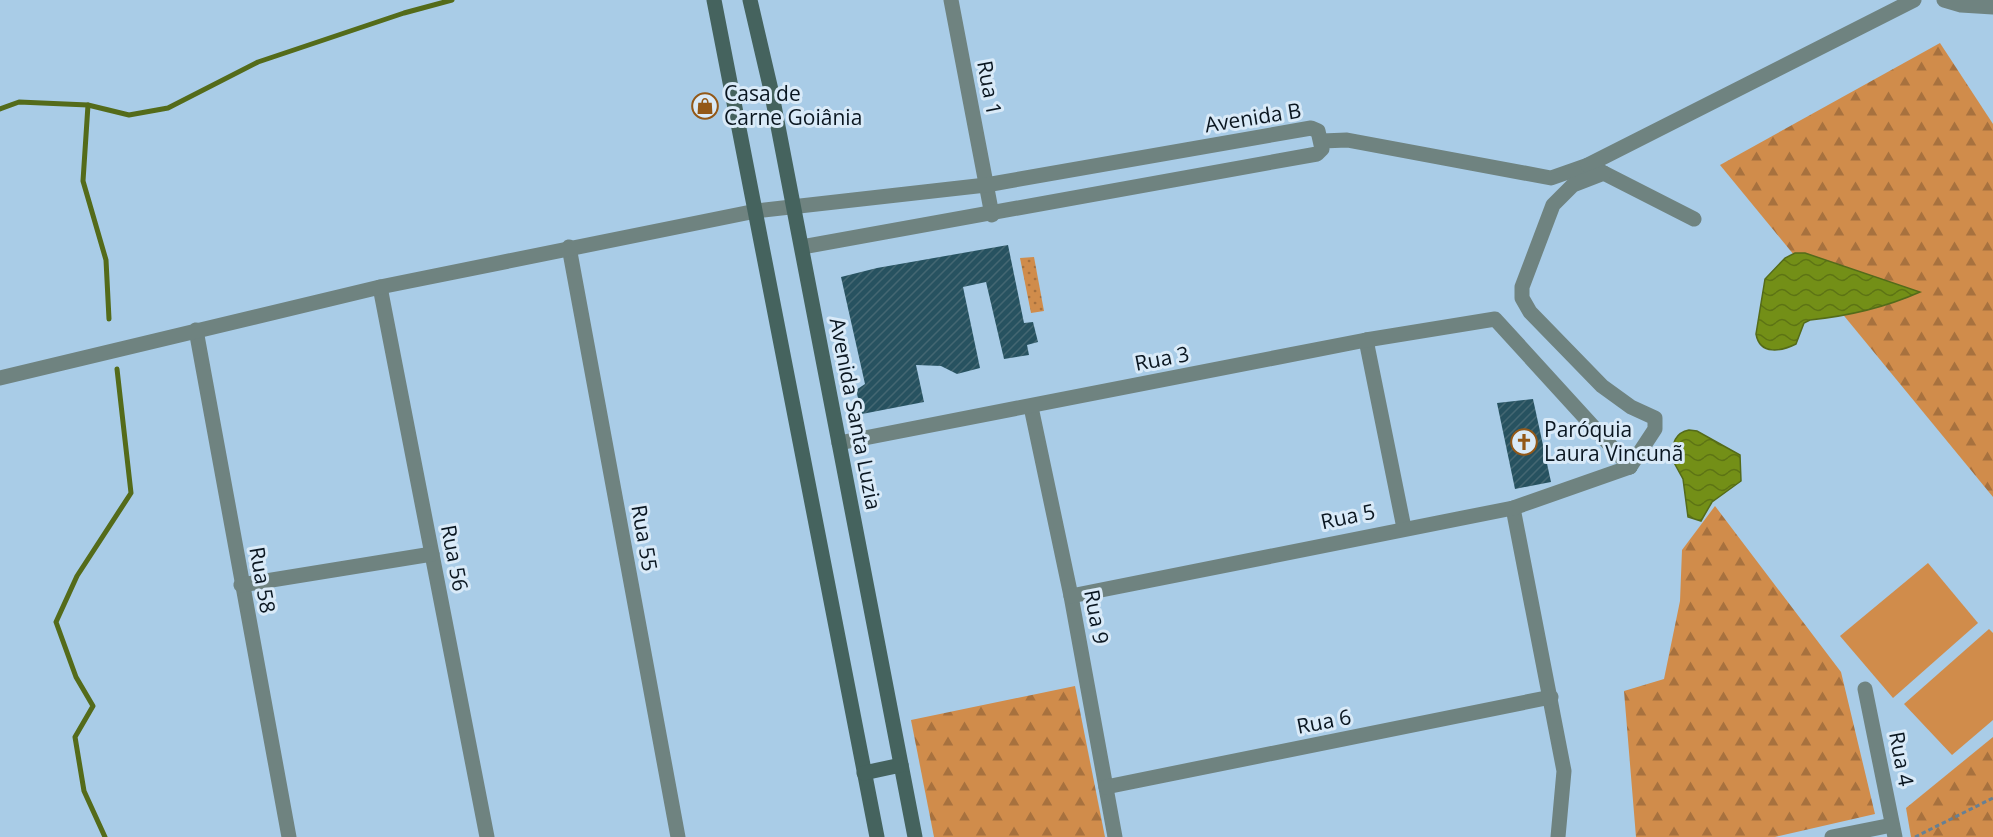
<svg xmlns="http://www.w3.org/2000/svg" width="1993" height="837" viewBox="0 0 1993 837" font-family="'Open Sans',sans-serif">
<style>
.green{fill:#d08c4b}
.forest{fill:url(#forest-firs)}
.garden{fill:url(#garden-dots)}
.water{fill:url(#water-waves);stroke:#546b1a;stroke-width:1.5}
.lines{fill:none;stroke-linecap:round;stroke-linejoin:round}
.stream{stroke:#546b1a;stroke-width:5}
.building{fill:url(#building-hatch)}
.path{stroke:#668094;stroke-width:3;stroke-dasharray:4.5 3;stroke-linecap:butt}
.street{stroke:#6f8380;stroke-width:15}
.secondary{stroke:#45635e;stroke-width:15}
.labels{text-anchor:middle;stroke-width:6;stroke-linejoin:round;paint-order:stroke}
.street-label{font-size:21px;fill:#0a1620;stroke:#d9eaf8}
.poi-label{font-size:21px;fill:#0a1620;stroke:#d9eaf8;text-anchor:start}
</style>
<defs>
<pattern id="forest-firs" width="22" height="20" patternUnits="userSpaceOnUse" patternTransform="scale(1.5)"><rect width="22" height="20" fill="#d08c4b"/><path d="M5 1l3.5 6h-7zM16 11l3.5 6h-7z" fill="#a7713e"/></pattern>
<pattern id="garden-dots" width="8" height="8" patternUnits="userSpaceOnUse" patternTransform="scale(1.5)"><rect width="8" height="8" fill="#d08c4b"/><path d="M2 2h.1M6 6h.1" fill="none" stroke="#a7713e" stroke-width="1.8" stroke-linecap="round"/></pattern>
<pattern id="water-waves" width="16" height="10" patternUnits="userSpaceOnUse" patternTransform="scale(1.5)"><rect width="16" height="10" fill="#738f17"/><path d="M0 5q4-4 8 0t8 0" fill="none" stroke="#5d7414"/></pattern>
<pattern id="building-hatch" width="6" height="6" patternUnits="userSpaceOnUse" patternTransform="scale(1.5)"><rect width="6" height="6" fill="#275260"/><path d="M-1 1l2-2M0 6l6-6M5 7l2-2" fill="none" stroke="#446772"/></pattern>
</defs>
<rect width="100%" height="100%" fill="#a9cce7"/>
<g class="green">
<path d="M1928,563L1978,623L1893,698L1840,636Z"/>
<path d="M1989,629L1993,633V720L1952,755L1904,704Z"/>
</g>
<g class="forest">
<path d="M1940,43L1993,124V497L1720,165Z"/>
<path d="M1715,506L1841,672L1875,814L1775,837H1636L1624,691L1664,679L1680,601L1682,550Z"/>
<path d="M1075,686L1105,837H934L911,720Z"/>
<path d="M1993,737V837H1911L1906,808Z"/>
</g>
<path class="garden" d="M1034,257L1044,311L1031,313L1020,258Z"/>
<g class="water">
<path d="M1795,253H1805L1920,292C1884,308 1848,316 1810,320L1804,323L1796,344C1782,351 1760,356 1756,334L1765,279L1785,258Z"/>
<path d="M1689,430L1697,431L1740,455L1741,481L1712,502L1701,521L1688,517L1683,479L1671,457C1673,444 1674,433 1689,430Z"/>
</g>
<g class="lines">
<g class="stream">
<path d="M88,105L83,181L106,260L109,319"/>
<path d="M0,109L19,102L88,105L129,115L168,108L258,62L404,13L452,0"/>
<path d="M105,837L84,791L75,737L93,706L76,677L56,622L77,576L131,493L117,369"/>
</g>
</g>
<g class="building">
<path d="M1008,245L1024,323L1033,322L1038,342L1027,345L1029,355L1004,359L986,282L963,287L980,368L957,374L941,366L916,365L924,402L862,414L856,390L865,384L841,277L877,268Z"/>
<path d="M1533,399L1551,482L1515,489L1497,403Z"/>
</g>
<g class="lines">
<path class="path" d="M1915,837L1993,798"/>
<g class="street">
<path d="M951,0L992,215"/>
<path d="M1944,0L1961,5L1993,7"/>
<path d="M1322,141L1347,140L1551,178L1588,165L1694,219"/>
<path d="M1588,165L1914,0"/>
<path d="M1604,173L1573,185L1553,205L1522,287V298L1530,312L1602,386L1631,407L1655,418V429L1630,467"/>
<path d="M569,247L678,837"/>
<path d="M380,287L487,837"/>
<path d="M196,330L289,837"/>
<path d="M1366,340L1404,528"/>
<path d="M0,378L380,287L756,211L986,185L1311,128L1318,131L1322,149L1317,154L802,247"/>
<path d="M1031,407L1071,596L1115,837"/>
<path d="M839,443L1366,340L1495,319L1630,467"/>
<path d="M1513,508L1564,771L1558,837"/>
<path d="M241,585L432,554"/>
<path d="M1071,596L1513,508L1630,467"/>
<path d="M1865,689L1895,837"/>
<path d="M1106,787L1551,697"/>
<path d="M1832,837L1892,825"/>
</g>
<g class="secondary">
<path d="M714,0L877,837"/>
<path d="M750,0L771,90L915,837"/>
<path d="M864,773L901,765"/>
</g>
</g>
<defs>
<g id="shop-ring" transform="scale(1.35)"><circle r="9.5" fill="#d9eaf8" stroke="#935817" stroke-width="1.5"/><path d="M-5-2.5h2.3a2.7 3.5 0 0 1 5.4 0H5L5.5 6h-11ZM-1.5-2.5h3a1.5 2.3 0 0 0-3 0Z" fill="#935817"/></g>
<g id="church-ring" transform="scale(1.35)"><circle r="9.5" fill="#d9eaf8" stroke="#935817" stroke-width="1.5"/><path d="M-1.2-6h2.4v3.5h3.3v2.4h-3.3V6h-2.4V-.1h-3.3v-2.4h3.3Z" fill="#935817"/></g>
</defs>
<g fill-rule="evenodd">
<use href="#shop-ring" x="705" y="106"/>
<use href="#church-ring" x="1524" y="442"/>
</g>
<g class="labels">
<g class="street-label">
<text transform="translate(989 88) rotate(79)" y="7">Rua 1</text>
<text transform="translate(1253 118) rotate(-9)" y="7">Avenida B</text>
<text transform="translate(1162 359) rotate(-11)" y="7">Rua 3</text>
<text transform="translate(855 414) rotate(79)" y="7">Avenida Santa Luzia</text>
<text transform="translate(1348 517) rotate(-12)" y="7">Rua 5</text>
<text transform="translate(644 538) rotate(80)" y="7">Rua 55</text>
<text transform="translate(454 558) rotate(79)" y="7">Rua 56</text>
<text transform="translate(262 580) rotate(80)" y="7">Rua 58</text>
<text transform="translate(1096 617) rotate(79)" y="7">Rua 9</text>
<text transform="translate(1324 722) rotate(-11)" y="7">Rua 6</text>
<text transform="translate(1901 759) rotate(79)" y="7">Rua 4</text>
</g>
<g class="poi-label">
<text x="724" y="101">Casa de<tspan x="724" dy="24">Carne Goiânia</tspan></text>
<text x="1544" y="437">Paróquia<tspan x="1544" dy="24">Laura Vincunã</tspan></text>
</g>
</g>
</svg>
